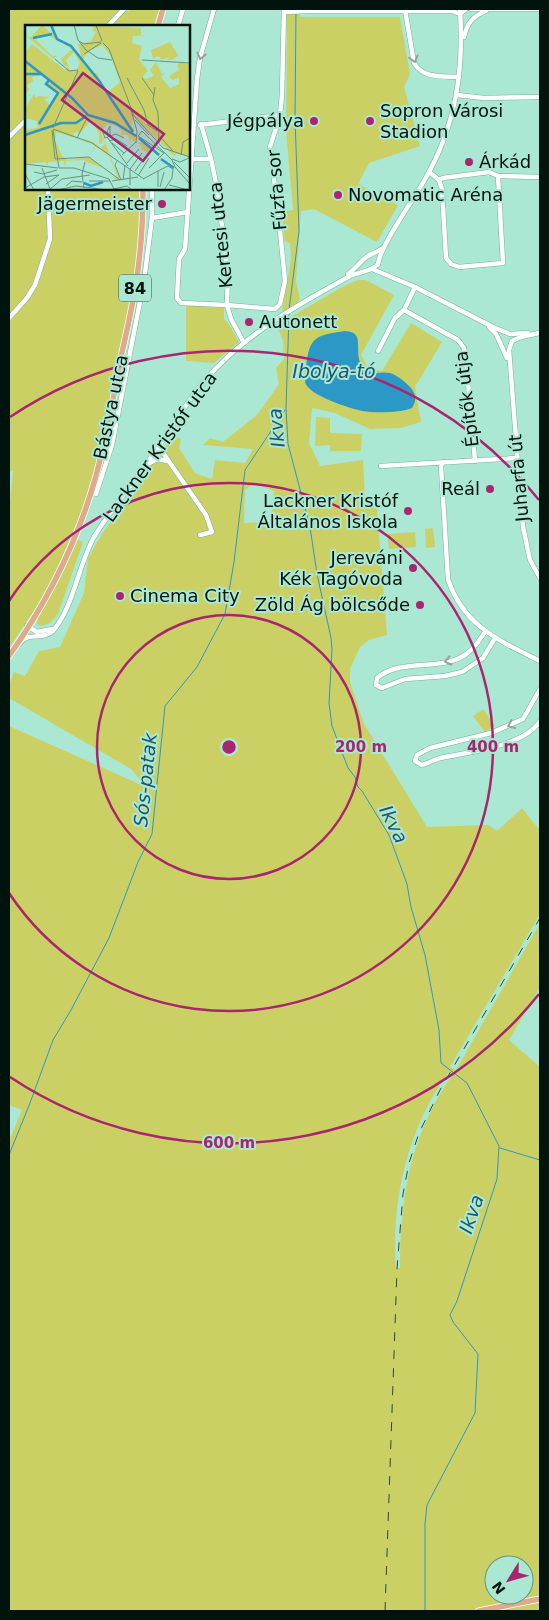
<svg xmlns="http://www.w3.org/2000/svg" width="549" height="1620" viewBox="0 0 549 1620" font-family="'DejaVu Sans',sans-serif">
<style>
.green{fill:#cbd065;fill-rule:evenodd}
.water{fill:#2c98c6}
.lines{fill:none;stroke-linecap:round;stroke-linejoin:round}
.stream{stroke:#2c98c6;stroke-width:1}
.minor-casing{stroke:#73b09b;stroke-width:5.5}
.major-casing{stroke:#fff;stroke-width:7}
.minor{stroke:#fff;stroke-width:4.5}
.major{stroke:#ddab8b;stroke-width:5.5}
.rail{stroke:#2b493f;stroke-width:1;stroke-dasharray:9 9;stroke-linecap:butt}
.oneway{stroke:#99a19e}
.ring{fill:none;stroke:#a92570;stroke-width:2.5}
.poi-dot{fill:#a92570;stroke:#aae8d3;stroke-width:2}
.labels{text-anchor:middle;stroke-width:4;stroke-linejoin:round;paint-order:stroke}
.shield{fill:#aae8d3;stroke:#335448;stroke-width:1}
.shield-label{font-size:16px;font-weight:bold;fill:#00140d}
.poi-label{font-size:18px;fill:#00140d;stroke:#aae8d3;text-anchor:end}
.street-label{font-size:18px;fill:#00140d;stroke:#aae8d3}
.water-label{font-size:19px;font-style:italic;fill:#1f566f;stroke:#aae8d3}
.inset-river{fill:none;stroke:#2c98c6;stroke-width:2.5}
.inset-road{fill:none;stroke:#669384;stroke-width:1}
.view{fill:#a92570;fill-opacity:0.15;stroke:#a92570;stroke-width:2.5}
.inset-edge{fill:none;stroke:#00140d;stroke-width:2.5}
.centre{fill:#a92570;stroke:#aae8d3;stroke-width:2.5}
.ring-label{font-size:15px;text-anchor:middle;font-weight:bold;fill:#a92570;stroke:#aae8d3;stroke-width:4;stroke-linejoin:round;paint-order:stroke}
</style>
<rect width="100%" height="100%" fill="#aae8d3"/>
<g class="green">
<path d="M9,9H123L128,12L131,9H159L154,26H26V189H139L140,237L134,283L101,445L92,478L82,512L55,573L39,603L9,648V513L13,470L9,472Z"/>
<path d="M290,9H299L300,17H400L410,74L404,87L420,146L369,163L358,184L398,205L377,242L314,209L301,211L296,282L300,299L297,303L282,312L291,259L290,243L285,242L282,212L293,210L286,131L287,15L290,14Z"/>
<path d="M358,280H366L394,295L361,355L368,367L382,371L411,323L442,342L415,387L421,422L400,428L370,429L335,413L312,408L309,443L320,466L363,460L365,496L376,497L387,635L369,640L360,647L350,669V682L364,724L427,827L488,825L497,831L522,808L538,828H540V914L450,1067L456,1070L540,923V987L509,1040L540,1067V1611H9V1141L22,1110L9,1105V726L146,787L131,769L9,698V685L14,672L25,676L39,651L60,647L84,593L88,558L102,534L173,435L181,439L179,448L195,473L212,479L215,460L245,463L253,449L203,445L210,438L223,442L257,415L279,384L276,368L284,359L283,341L277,325L342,287ZM359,342C354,367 368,374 390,373L408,410C399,412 387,413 377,412C365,411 315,396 308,387C302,378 306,358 309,348ZM253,483L274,491L271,522L244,523L245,490ZM449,1072L452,1075C444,1088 435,1101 429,1115C406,1162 400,1216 400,1268H396C391,1200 408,1127 449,1072ZM494,1565H524V1595H494Z"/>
<path d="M186,305L224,308V319L229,324L239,342L214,363L186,361Z"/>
<path d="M316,417L330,418V433L362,434L361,451H330V445L315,446Z"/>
<path d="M433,528L435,547L426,548L425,529Z"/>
<path d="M415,532L416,547L389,549L387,534Z"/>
<path d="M76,539L83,542L58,614L50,623L41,626L37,624L38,618L64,571Z"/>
<path d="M483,709L495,726L485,732L473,716Z"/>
</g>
<path class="water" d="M345,331C370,332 348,358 367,370C376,375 382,371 390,373C394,374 398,377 401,379C410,386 421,395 412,408C401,413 375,413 362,411C349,408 315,397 307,386C303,381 306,373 306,367C309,336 317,335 345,331Z"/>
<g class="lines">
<g class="stream">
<path d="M289,310L299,231L295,119L296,9"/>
<path d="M289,314L286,408L288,444L310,527L317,574L331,638L332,649L329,703L332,726L348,768L355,777L358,787L362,791L389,835L407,884L411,907L425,955L439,1030L441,1063L467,1083L499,1146L497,1179L457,1301L450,1315L453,1322L478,1354L475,1413L427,1505L425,1524V1611"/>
<path d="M500,1148L540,1160"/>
<path d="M9,1155L30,1103L53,1040L71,1010L109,938L138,862L152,834L165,706L197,667L225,614L234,562L245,470L285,410"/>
</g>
<g class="minor-casing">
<g id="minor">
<path d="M214,9L200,58L197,79L185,249L179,259L177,298L181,303L227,305L275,309L280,304L285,281L278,210L270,147L280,115L282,95L284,9"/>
<path d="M471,9H540"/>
<path d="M405,10L414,63C423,79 443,76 459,77"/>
<path d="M284,12L308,11H452L460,14"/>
<path d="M460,14L466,9"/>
<path d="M108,26L124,9"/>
<path d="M178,26L183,9"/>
<path d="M464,37C467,23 473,16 486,11"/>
<path d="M457,95L484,98L540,97"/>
<path d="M201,124L211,159L217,188L228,273L227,305L231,319L244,343"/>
<path d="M200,125L280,115"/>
<path d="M9,137L26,120"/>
<path d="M191,159H211"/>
<path d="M429,172L439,180L443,178L489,172L498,176L540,177"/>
<path d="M439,180L442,189L446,258L451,264L459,267L503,263L498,176"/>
<path d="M152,218L188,212"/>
<path d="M378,264C380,246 414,199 424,181C456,126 464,71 460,9"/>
<path d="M372,269L415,287L495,328L510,334L528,333"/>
<path d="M348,274C355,270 362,259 368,256C373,253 377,252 383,248"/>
<path d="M404,310L458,340L464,348L466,359L475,461"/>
<path d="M9,318L27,298L35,285L50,239L48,189"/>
<path d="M489,327L496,334L507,358"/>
<path d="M539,333L521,337L512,341L509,350L523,527L530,560L540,578"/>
<path d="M378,351L395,318L404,310L415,287"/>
<path d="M159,447L206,515L212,532L200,535"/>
<path d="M443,462L441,466L448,579C463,626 500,641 540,661"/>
<path d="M148,464L157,459L168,461"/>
<path d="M381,466L517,458"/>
<path d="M96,494L112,445L144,281L152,218V189"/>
<path d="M27,626L37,632L52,629"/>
<path d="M485,632C480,639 476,646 470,651C445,674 404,656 377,678L376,685L382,688L405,679L445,676L462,672L483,658L495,638"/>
<path d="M19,644C21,643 22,640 24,639C32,634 45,639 53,631C74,606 78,566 94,537C109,512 128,490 145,466C166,438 183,406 206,379C245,334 299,304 350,276C359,272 373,271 378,264"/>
<path d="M540,689L523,719L491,733L430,748L417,755L415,761L422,765C428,763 434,760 440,758C469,752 523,747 540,721"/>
</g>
</g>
<g class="major-casing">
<g id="major">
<path d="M158,26L163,9"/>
<path d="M9,656C48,601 78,540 96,476C106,437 114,397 121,357C128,325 136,293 139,261C142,237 143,213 143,189"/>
<path d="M479,1611L540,1599"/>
</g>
</g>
<use href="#minor" class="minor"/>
<use href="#major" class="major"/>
<path class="rail" d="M385,1611L397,1269L403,1194L409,1163L419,1133L440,1090L540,918"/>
</g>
<defs><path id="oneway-chevron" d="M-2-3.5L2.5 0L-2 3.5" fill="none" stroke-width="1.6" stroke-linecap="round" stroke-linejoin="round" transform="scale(1.25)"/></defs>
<g class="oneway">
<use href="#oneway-chevron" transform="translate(201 56) rotate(103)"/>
<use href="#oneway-chevron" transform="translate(414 59) rotate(75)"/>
<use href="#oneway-chevron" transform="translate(448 661) rotate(168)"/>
<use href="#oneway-chevron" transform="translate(511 725) rotate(156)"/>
</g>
<g class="ring">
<circle cx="229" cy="747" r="132"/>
<path d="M9 601A264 264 0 1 1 9 893"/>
<path d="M539 994A396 396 0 0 1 10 1077M10 417A396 396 0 0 1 539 500"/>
</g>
<g class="poi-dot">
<circle cx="314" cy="121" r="5"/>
<circle cx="370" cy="121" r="5"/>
<circle cx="469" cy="162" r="5"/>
<circle cx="338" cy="195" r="5"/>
<circle cx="162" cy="204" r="5"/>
<circle cx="249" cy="322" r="5"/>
<circle cx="490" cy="489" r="5"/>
<circle cx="408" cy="511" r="5"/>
<circle cx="413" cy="568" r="5"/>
<circle cx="120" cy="596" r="5"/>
<circle cx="420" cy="605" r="5"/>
</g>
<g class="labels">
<rect class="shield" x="119" y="274.5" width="32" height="27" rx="4"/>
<g class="shield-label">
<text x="135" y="294">84</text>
</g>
<g class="poi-label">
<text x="380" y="117" text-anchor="start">Sopron Városi<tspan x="380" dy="21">Stadion</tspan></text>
<text x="304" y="127">Jégpálya</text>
<text x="479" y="168" text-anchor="start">Árkád</text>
<text x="348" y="201" text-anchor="start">Novomatic Aréna</text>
<text x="152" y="210">Jägermeister</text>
<text x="259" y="328" text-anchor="start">Autonett</text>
<text x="480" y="495">Reál</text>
<text x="398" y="507">Lackner Kristóf<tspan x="398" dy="21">Általános Iskola</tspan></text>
<text x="403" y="564">Jereváni<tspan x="403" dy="21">Kék Tagóvoda</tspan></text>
<text x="130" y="602" text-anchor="start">Cinema City</text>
<text x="410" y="611">Zöld Ág bölcsőde</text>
</g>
<g class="street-label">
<text transform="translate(277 190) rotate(-95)" y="6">Fűzfa sor</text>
<text transform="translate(221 235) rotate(-96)" y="6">Kertesi utca</text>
<text transform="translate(467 399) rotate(-97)" y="6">Építők útja</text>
<text transform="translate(111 407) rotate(-78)" y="6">Bástya utca</text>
<text transform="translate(160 447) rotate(-54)" y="6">Lackner Kristóf utca</text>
<text transform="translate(519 478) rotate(-95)" y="6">Juharfa út</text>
</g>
<g class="water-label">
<text x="334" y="378">Ibolya-tó</text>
<text transform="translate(276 428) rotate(-95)" y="7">Ikva</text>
<text transform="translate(145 780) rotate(-84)" y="7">Sós-patak</text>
<text transform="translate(394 824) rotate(63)" y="7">Ikva</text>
<text transform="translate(471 1214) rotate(-71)" y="7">Ikva</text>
</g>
</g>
<g transform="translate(25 25)">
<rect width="165" height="165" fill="#aae8d3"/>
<path d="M17,0L27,9L26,0L32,14L43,18L57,34L53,19L66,16L71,7L66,5L69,4L67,0L116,3V10H124L108,11L107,18L117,21L114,34L123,46L118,51L120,54L129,51L125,45L131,37L137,49L140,48L136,52L145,63L154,59V53L147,55L144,51L154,45L152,40L156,37L165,40V131L151,129L149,131L109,92L106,103L109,102V108L131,126L141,138H144L146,140L140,139L127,123L123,128L116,124V120L112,118L117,116L113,113L109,117L106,113L105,118L103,110H95L97,107L92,101L82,99L76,107L95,155H91L86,151L93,154L85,132L71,121L63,132L70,121L67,118L31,107L30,115L37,131L43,135L63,132L78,143L57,135L41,136L40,142L39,136L23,137V141L20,137L0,139V105L16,102L12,101V96L0,93V83L9,69L11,73L13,71L25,72L19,74L26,81L33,68L21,59L23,55L15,50L7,52L8,56L1,61L5,64L0,69V28L7,19L40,45L43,41H39L36,34L47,24L25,11L10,14L27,31H32L29,34L0,10L5,13ZM77,20L85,30L95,57L82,68L72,48H67L58,34L64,26ZM49,27L55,38L51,45H45L41,35ZM67,95L74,109V118L77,119L78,114L80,119L76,123L67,116L48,111L50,107L55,108ZM124,17L126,25L145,17L156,35L153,31L146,35H142L145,32L136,35L134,31L128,34Z" fill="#cbd065" fill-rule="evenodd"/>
<path class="inset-river" d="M26,0L32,14L46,21L75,57L108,107M8,13L27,9M0,36L47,73L63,90L90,98L111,111M0,49H16M14,99L33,68L21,59L24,55M0,110L36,98H51L61,91M114,113L134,130M136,134L149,143M59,158L66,161L78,157"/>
<path class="inset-road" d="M49,0L53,15L61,25L73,33L87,35M71,0L77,16M54,16L59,19L76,17M78,18L84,24L109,91L138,123M59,29L76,18M30,34L44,46L53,45M117,35L165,38M102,53L119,85L123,100L132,106M117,53L129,70M130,62L128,75L133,88L134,118M106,85L112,106L111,118M110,95L124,110M28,103L53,46M28,104L67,118L119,154M27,105L30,134L64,132M28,105L34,143M77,105L80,113L91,109L99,113M84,111L82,107L85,101V111M82,112L103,141M52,113L61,95M136,113L148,126M84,116L91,114L102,121M87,118L99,128M138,123L165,132M139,128L113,111L117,106L147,135L150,142M97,130L111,117M156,130L158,117L165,113M64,132L95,155M147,134L155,137L164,133M92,136L90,140L96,155M149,137L164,152M102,138L114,124M0,139L33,143M150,142L165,159M17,143L25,164M34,143H49L84,154L89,164L102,161L107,165M124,143L139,128M110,146L120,132M9,147L18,149L32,145M0,149L9,165M113,151L124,133M118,154L133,146M98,155L100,140M64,156H85M87,156L113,152M21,159L34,150M105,160V144L117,128M144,160L163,165M41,161L47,156L57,157M133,162V146L143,141L148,144L147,153L139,165M135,162L139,147M0,163L19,152L34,150M59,163L57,149L60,137M24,165L37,154L65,150M32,165L51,161L82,165"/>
<path class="view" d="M58,48L139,109L118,136L37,75Z"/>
<rect width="165" height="165" class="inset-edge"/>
</g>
<circle cx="229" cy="747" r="8" class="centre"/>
<g class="ring-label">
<text x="361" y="752">200 m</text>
<text x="493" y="752">400 m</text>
<text x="229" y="1148">600 m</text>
</g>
<rect width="549" height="1620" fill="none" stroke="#00140d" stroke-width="20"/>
<g transform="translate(509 1580) rotate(233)"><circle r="24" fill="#aae8d3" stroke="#669384"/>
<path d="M0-4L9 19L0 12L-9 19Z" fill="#a92570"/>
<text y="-8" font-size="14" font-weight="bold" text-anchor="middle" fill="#00140d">N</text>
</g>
</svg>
